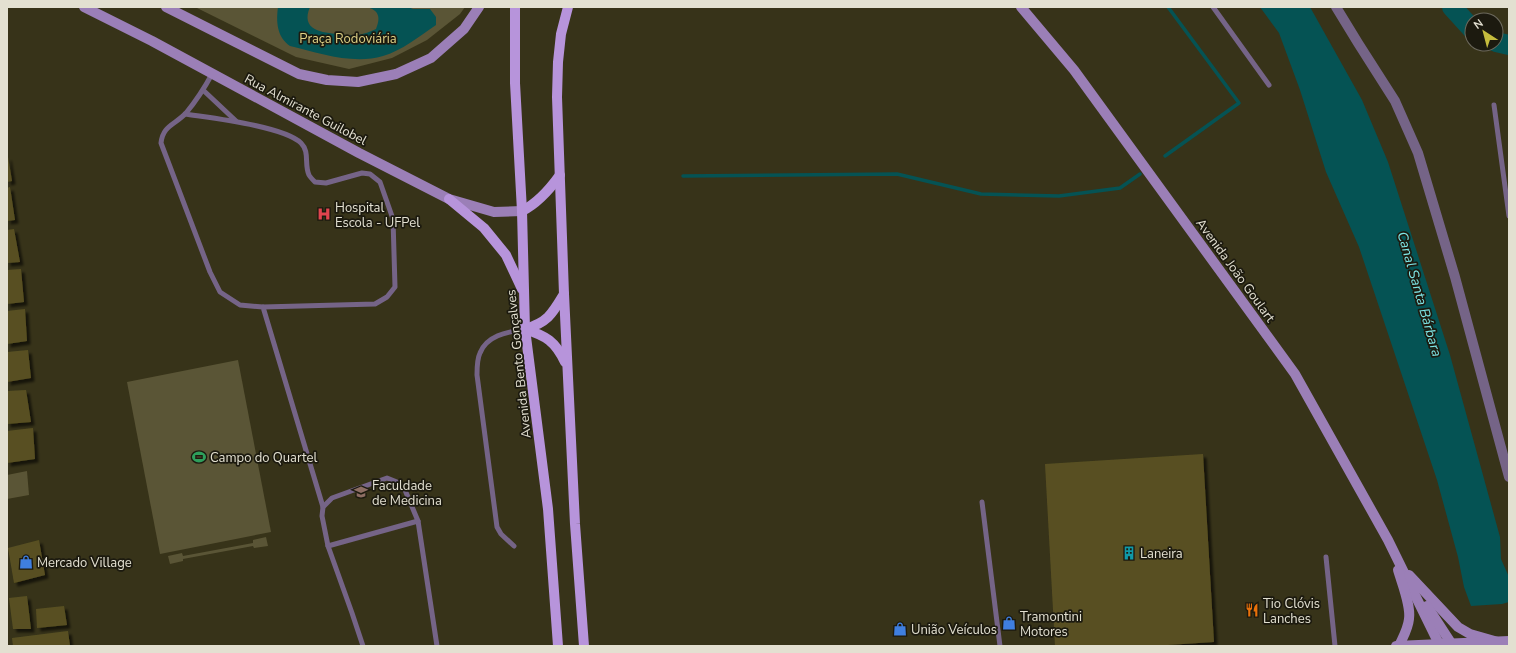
<svg xmlns="http://www.w3.org/2000/svg" width="1516" height="653" viewBox="0 0 1516 653" font-family="'Nunito Sans',sans-serif">
<style>
.green{fill:#5a5536}
.water{fill:#055354}
.lines{fill:none;stroke-linecap:round;stroke-linejoin:round}
.stream{stroke:#055354;stroke-width:3.5}
.river{stroke:#055354;stroke-width:20}
.building{fill:#585022;filter:url(#shadow)}
.lane{stroke:#756487;stroke-width:5}
.street{stroke:#756487;stroke-width:10}
.secondary{stroke:#9b7fb7;stroke-width:10}
.primary{stroke:#b794db;stroke-width:10}
.labels{text-anchor:middle;stroke-width:3.5;stroke-linejoin:round;paint-order:stroke}
.park-label{font-size:13px;fill:#ded186;stroke:#1c1a0f}
.street-label{font-size:13px;fill:#e3e0d1;stroke:#1c1a0f}
.poi-label{font-size:13px;fill:#e3e0d1;stroke:#1c1a0f;text-anchor:start}
.water-label{font-size:14px;font-style:italic;fill:#7de5e6;stroke:#1c1a0f}
</style>
<defs>
<filter id="shadow"><feDropShadow dx="3.5" dy="3.5" stdDeviation="1" flood-color="#0009"/></filter>
</defs>
<rect width="100%" height="100%" fill="#373319"/>
<g class="green">
<path d="M195,7H465L460,14L427,40L392,58L349,69L296,57Z"/>
<path d="M238,360L271,532L160,554L127,382Z"/>
<path d="M27,471L29,495L7,499V475Z"/>
<path d="M266,537L268,546L254,548L253,546L183,559V561L170,564L168,556L182,553L183,556L253,543V540Z"/>
</g>
<g class="water">
<path d="M278,7H310C300,30 322,33 339,34C345,35 352,36 358,35C364,34 370,32 376,29C381,17 379,10 366,7H408L413,9H430L436,17V25C420,36 401,51 383,56C353,65 319,53 290,46C277,37 276,22 278,7Z"/>
<path d="M1260,7H1310L1362,100L1388,162L1450,355L1500,537L1501,559L1509,577V602L1502,604L1471,606L1464,587L1458,557L1437,480L1359,247L1326,172L1300,90L1279,33Z"/>
</g>
<g class="lines">
<g class="stream">
<path d="M1165,156L1239,103L1168,7"/>
<path d="M683,176L897,174L981,194L1059,196L1120,188L1140,174"/>
</g>
<g class="river">
<path d="M1452,7L1472,29"/>
<path d="M1496,42L1509,45"/>
</g>
</g>
<g class="building">
<path d="M7,157H8L12,181L7,182Z"/>
<path d="M10,187L15,220L7,221V188Z"/>
<path d="M14,229L20,262L7,263V230Z"/>
<path d="M21,269L24,302L7,304V270Z"/>
<path d="M25,309L27,341L7,344V311Z"/>
<path d="M28,350L31,378L7,382V352Z"/>
<path d="M26,390L31,422L7,424V391Z"/>
<path d="M33,428L35,459L7,463V431Z"/>
<path d="M1203,454L1214,642L1152,646H1055L1045,464Z"/>
<path d="M39,540L45,575L14,583L8,548Z"/>
<path d="M27,596L31,629H13L9,598Z"/>
<path d="M64,606L67,625L37,628L36,609Z"/>
<path d="M68,631L70,646H13L12,638Z"/>
</g>
<g class="lines">
<g class="lane">
<path d="M1213,7L1269,85"/>
<path d="M212,74C205,87 196,101 186,113C175,125 163,125 161,143L210,272L220,292L240,305L263,307L323,507"/>
<path d="M203,90L236,121"/>
<path d="M1494,105L1509,216"/>
<path d="M185,114C211,118 283,126 301,143C310,152 304,164 309,175C310,177 313,180 315,182L326,183L362,173L370,174L380,182L393,219L395,287L387,297L375,304L263,307"/>
<path d="M982,502L1000,646"/>
<path d="M328,546L418,521"/>
<path d="M514,546L501,534L497,527L477,375C477,368 477,359 480,353C487,335 508,332 525,329"/>
<path d="M1326,557L1335,646"/>
<path d="M363,646L352,613L328,546L322,516L323,507L332,498L387,478L397,482L405,490L418,521L437,646"/>
</g>
<path class="street" d="M1336,7L1358,43L1395,101L1418,153L1455,277L1509,477"/>
<g class="secondary">
<path d="M84,7L152,41L359,153L449,199L494,212L522,211"/>
<path d="M166,7L299,74L327,80L358,82L396,74L431,58L464,29L479,7"/>
<path d="M1021,7L1074,70L1295,374L1388,540L1440,646"/>
<path d="M1398,570C1402,584 1411,605 1409,619C1408,629 1403,637 1399,646"/>
<path d="M1409,575L1458,627L1470,634L1498,642"/>
<path d="M1427,606L1453,646"/>
<path d="M1396,646L1509,641"/>
</g>
<g class="primary">
<path d="M515,7V83L522,211L525,329L548,509L558,646"/>
<path d="M568,7L561,34L558,62L557,97L564,294L575,524L584,646"/>
<path d="M449,199L484,228L506,255L522,289"/>
<path d="M522,211C538,203 550,189 560,175"/>
<path d="M525,329C546,336 555,341 565,362"/>
<path d="M525,329C548,322 552,314 564,294"/>
</g>
</g>
<defs>
<g id="hospital-bare" transform="scale(1.08)"><path d="M-5-5h3v3.5h4V-5h3V5h-3V1.5h-4V5h-3Z" fill="#e0444e" stroke="#1c1a0f" stroke-width="2.5" paint-order="stroke"/></g>
<g id="stadium-bare" transform="scale(1.08)"><path d="M0-5a6.5 5 0 1 0 0 10a6.5 5 0 1 0 0-10ZM-3.5-1.8h7v3.6h-7Z" fill="#2e9e5b" stroke="#1c1a0f" stroke-width="2.5" paint-order="stroke"/></g>
<g id="university-bare" transform="scale(1.08)"><path d="M0-5L7-2L0 1L-7-2ZM-4 1L0 2.5L4 1V4Q0 6-4 4Z" fill="#8d6e63" stroke="#1c1a0f" stroke-width="2.5" paint-order="stroke"/></g>
<g id="building-bare" transform="scale(1.08)"><path d="M-4-6H4V6H1V3H-1V6H-4ZM-2.5-4.3h1.7v1.8h-1.7ZM.8-4.3h1.7v1.8H.8ZM-2.5-1h1.7V.8h-1.7ZM.8-1h1.7V.8H.8Z" fill="#0f9aa8" stroke="#1c1a0f" stroke-width="2.5" paint-order="stroke"/></g>
<g id="shop-bare" transform="scale(1.08)"><path d="M-5-2.5h2.3a2.7 3.5 0 0 1 5.4 0H5L5.5 6h-11ZM-1.5-2.5h3a1.5 2.3 0 0 0-3 0Z" fill="#3f7fe0" stroke="#1c1a0f" stroke-width="2.5" paint-order="stroke"/></g>
<g id="restaurant-bare" transform="scale(1.08)"><path d="M-5-6h1v4h1v-4h1v4h1v-4h1v5L-1.5 .5V6h-2V.5L-5-1ZM5-6V6H3V1.5H1.5Q1.5-4 5-6Z" fill="#e8710a" stroke="#1c1a0f" stroke-width="2.5" paint-order="stroke"/></g>
</defs>
<g fill-rule="evenodd">
<use href="#hospital-bare" x="324" y="214"/>
<use href="#stadium-bare" x="199" y="457"/>
<use href="#university-bare" x="361" y="492"/>
<use href="#building-bare" x="1129" y="553"/>
<use href="#shop-bare" x="26" y="562"/>
<use href="#restaurant-bare" x="1252" y="610"/>
<use href="#shop-bare" x="1009" y="623"/>
<use href="#shop-bare" x="900" y="629"/>
</g>
<g class="labels">
<g class="park-label">
<text x="348" y="43">Praça Rodoviária</text>
</g>
<g class="street-label">
<text transform="translate(306 109) rotate(28)" y="5">Rua Almirante Guilobel</text>
<text transform="translate(1236 270) rotate(54)" y="5">Avenida João Goulart</text>
<text transform="translate(518 364) rotate(-96)" y="5">Avenida Bento Gonçalves</text>
</g>
<g class="poi-label">
<text x="335" y="212">Hospital<tspan x="335" dy="15">Escola - UFPel</tspan></text>
<text x="210" y="462">Campo do Quartel</text>
<text x="372" y="490">Faculdade<tspan x="372" dy="15">de Medicina</tspan></text>
<text x="1140" y="558">Laneira</text>
<text x="37" y="567">Mercado Village</text>
<text x="1263" y="608">Tio Clóvis<tspan x="1263" dy="15">Lanches</tspan></text>
<text x="1020" y="621">Tramontini<tspan x="1020" dy="15">Motores</tspan></text>
<text x="911" y="634">União Veículos</text>
</g>
<g class="water-label">
<text transform="translate(1420 294) rotate(74)" y="5">Canal Santa Bárbara</text>
</g>
</g>
<rect width="1516" height="653" fill="none" stroke="#e3e0d1" stroke-width="16"/>
<g transform="translate(1484 32) rotate(324)"><circle r="19" fill="#1c1a0f" stroke="#6c695d"/>
<path d="M0-3L7 15L0 10L-7 15Z" fill="#c5bc3d"/>
<text y="-6" font-size="11" font-weight="bold" text-anchor="middle" fill="#e3e0d1">N</text>
</g>
</svg>
